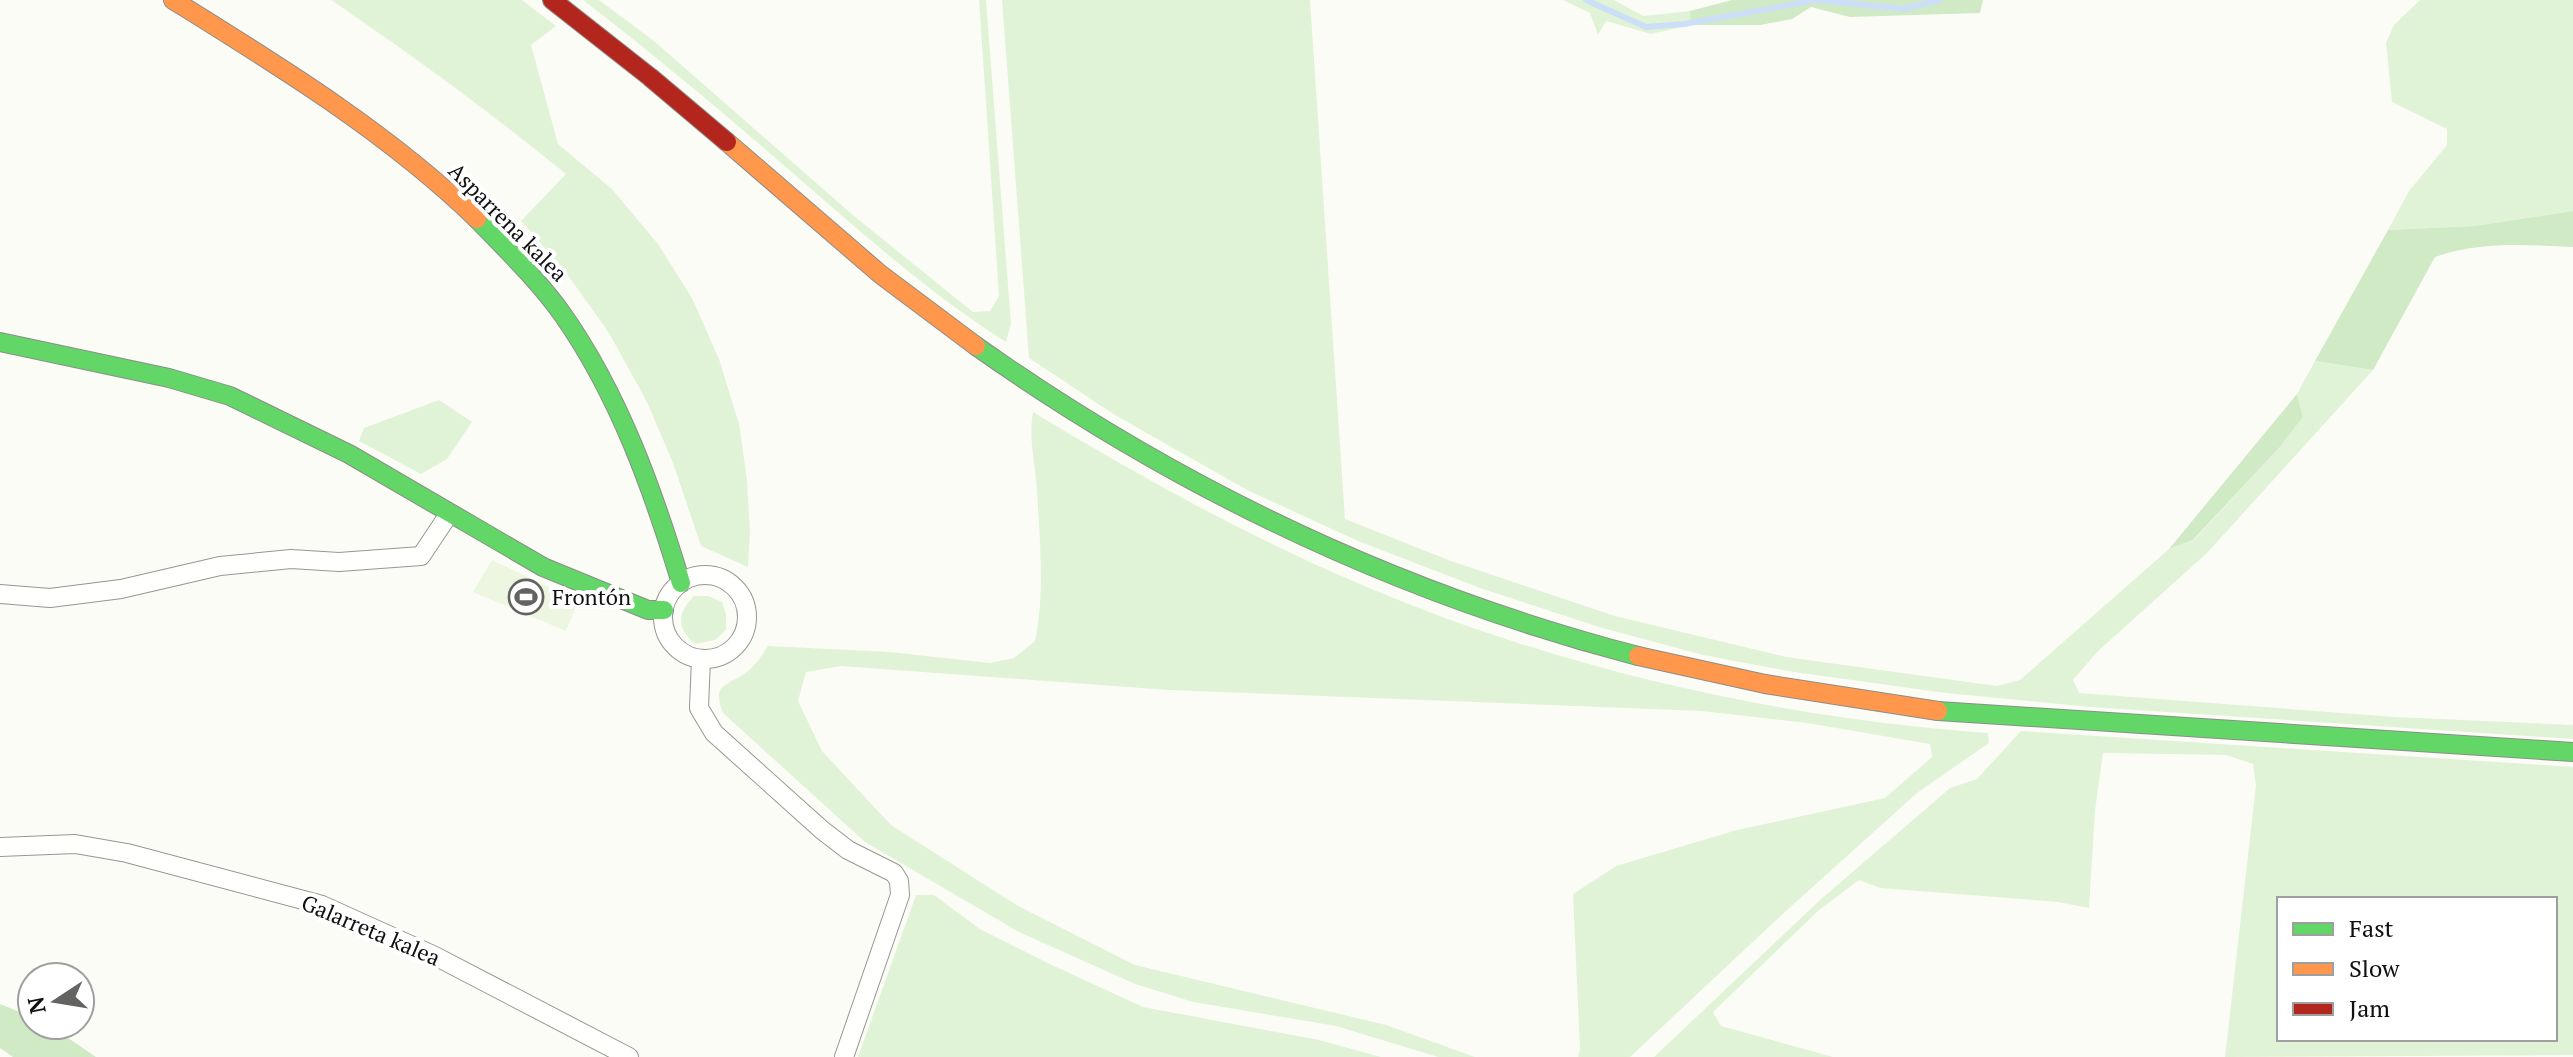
<svg xmlns="http://www.w3.org/2000/svg" width="2573" height="1057" viewBox="0 0 2573 1057" font-family="'PT Serif',serif">
<style>
.green{fill:#e1f3d7;fill-rule:evenodd}
.forest{fill:#cfeac4}
.pitch{fill:#ecf6e0}
.lines{fill:none;stroke-linecap:round;stroke-linejoin:round}
.stream{stroke:#ccdff7;stroke-width:6}
.street-casing{stroke:#969694;stroke-width:20}
.fast-casing{stroke:#8d8d8b;stroke-width:20}
.slow-casing{stroke:#8d8d8b;stroke-width:20}
.jam-casing{stroke:#8d8d8b;stroke-width:20}
.street{stroke:#fffffe;stroke-width:18}
.fast{stroke:#63d668;stroke-width:18}
.slow{stroke:#ff974d;stroke-width:18}
.jam{stroke:#b3261e;stroke-width:18}
.labels{text-anchor:middle;stroke-width:8;stroke-linejoin:round;paint-order:stroke}
.street-label{font-size:22px;fill:#101010;stroke:#fff}
.poi-label{font-size:22px;fill:#101010;stroke:#fff;text-anchor:start}
</style>
<rect width="100%" height="100%" fill="#fcfcf7"/>
<g class="green">
<path d="M331,0H522L556,26L531,45L558,144L612,189L658,244L692,298L719,359L739,424L747,480L750,532L748,567L701,546L673,463L647,402L609,333L562,267L521,221L566,174C490,112 412,55 331,0Z"/>
<path d="M583,0H599L654,41L854,216L973,312L990,311L999,296L979,0H986L1011,324L1006,342C930,294 863,234 795,175C726,115 656,56 583,0Z"/>
<path d="M1002,0H1310L1345,519L1451,561L1615,616L1786,657L1997,686L2020,680L2169,549L2194,540L2279,448L2303,417L2297,394L2315,361L2373,370L2207,553L2097,652L2073,680L2079,693L2395,717L2573,725V739L2090,707L1946,693L1794,672L1703,655L1599,627L1480,588L1358,541L1247,490L1115,415L1029,358Z"/>
<path d="M1563,0H1614L1643,16L1690,11L1691,25L1651,34L1606,21L1598,35L1590,13Z"/>
<path d="M2420,0H2573V211L2474,226L2388,230L2409,191L2447,145V129L2392,102L2386,43L2394,25Z"/>
<path d="M439,400L472,422L447,459L421,474L359,441L364,428Z"/>
<path d="M1033,412C1137,475 1243,534 1355,582C1555,668 1771,717 1988,733L1989,743L1917,793L1786,911L1630,1057H1578L1580,1050L1573,894L1616,866L1737,830L1885,798L1932,757L1930,744L1807,723L1702,711L1168,690L841,666L806,672L798,701L822,751L891,825L1018,906L1135,965L1386,1025L1475,1057H1438L1336,1026L1193,1002L1135,984L1019,932L865,842L723,713C710,682 730,686 748,671C757,664 762,655 768,646L890,652L990,663L1014,658L1035,641C1045,594 1040,541 1037,492C1036,465 1028,440 1033,412Z"/>
<path d="M694,596H708L722,602L726,614V630L715,640L695,644C676,628 677,613 694,596Z"/>
<path d="M2021,731L2573,767V1055L2225,1057L2256,785L2253,764L2226,755L2103,753L2095,811L2089,908L2058,902L1880,888L1859,880L1818,911L1713,1012L1721,1026L1833,1057H1654L1820,900L1950,788L1977,779ZM2279,899H2555V1039H2279Z"/>
<path d="M916,895H934L980,929L1054,966L1143,1007L1319,1040L1381,1057H858Z"/>
</g>
<g class="forest">
<path d="M1732,0H1983L1980,13L1850,17L1811,7L1792,19L1760,25H1691L1690,11Z"/>
<path d="M2573,211V247C2526,245 2480,241 2435,257L2373,370L2315,361L2388,230L2474,226Z"/>
<path d="M2297,394L2303,417L2279,448L2193,540L2169,549Z"/>
<path d="M0,1004L32,1017V1025H49L96,1057H13L0,1048Z"/>
</g>
<path class="pitch" d="M492,560L578,601L566,631L473,592Z"/>
<g class="lines">
<path class="stream" d="M1586,0L1646,27L1684,24L1817,0L1903,9L1940,0"/>
<g class="street-casing">
<g id="street">
<circle cx="705" cy="617" r="42"/>
<path d="M0,594L50,598L121,589L220,566L291,559L339,562L421,556L449,514"/>
<path d="M701,659L699,708L714,733L822,830L848,850L894,873L899,881L900,895L844,1057"/>
<path d="M0,847L75,844L127,853L322,905L435,956L629,1057"/>
</g>
</g>
<g class="fast-casing">
<g id="fast">
<path d="M477,219C507,250 538,280 563,315C619,395 653,490 681,583"/>
<path d="M0,342L169,378L230,396L349,454L543,567L648,610H664"/>
<path d="M976,346C1177,488 1400,594 1638,656"/>
<path d="M1938,711L2573,752"/>
</g>
</g>
<g class="slow-casing">
<g id="slow">
<path d="M173,0C279,66 387,132 477,219"/>
<path d="M727,142L880,274L976,346"/>
<path d="M1638,656L1765,684L1938,711"/>
</g>
</g>
<g class="jam-casing">
<path id="jam" d="M552,0L650,77L727,142"/>
</g>
<use href="#street" class="street"/>
<use href="#fast" class="fast"/>
<use href="#slow" class="slow"/>
<use href="#jam" class="jam"/>
</g>
<defs>
<g id="stadium-ring" transform="scale(1.8)"><circle r="9.5" fill="#fff" stroke="#636361" stroke-width="1.5"/><path d="M0-5a6.5 5 0 1 0 0 10a6.5 5 0 1 0 0-10ZM-3.5-1.8h7v3.6h-7Z" fill="#636361"/></g>
</defs>
<g fill-rule="evenodd">
<use href="#stadium-ring" x="526" y="597"/>
</g>
<g class="labels">
<g class="street-label">
<text transform="translate(508 222) rotate(45)" y="8">Asparrena kalea</text>
<text transform="translate(371 930) rotate(23)" y="8">Galarreta kalea</text>
</g>
<g class="poi-label">
<text x="552" y="605">Frontón</text>
</g>
</g>
<rect x="2277" y="897" width="280" height="144" fill="#ffffff" stroke="#9f9f9f" stroke-width="2"/>
<rect x="2293" y="923" width="40" height="12" fill="#63d668" stroke="#9f9f9f" stroke-width="2"/>
<text x="2349" y="937" font-size="24" fill="#101010">Fast</text>
<rect x="2293" y="963" width="40" height="12" fill="#ff974d" stroke="#9f9f9f" stroke-width="2"/>
<text x="2349" y="977" font-size="24" fill="#101010">Slow</text>
<rect x="2293" y="1003" width="40" height="12" fill="#b3261e" stroke="#9f9f9f" stroke-width="2"/>
<text x="2349" y="1017" font-size="24" fill="#101010">Jam</text>
<g transform="translate(56 1001) rotate(258)"><circle r="38" fill="#ffffff" stroke="#9f9f9f" stroke-width="2"/>
<path d="M0-6L14 30L0 20L-14 30Z" fill="#636361"/>
<text y="-12" font-size="22" font-weight="bold" text-anchor="middle" fill="#101010">N</text>
</g>
</svg>
